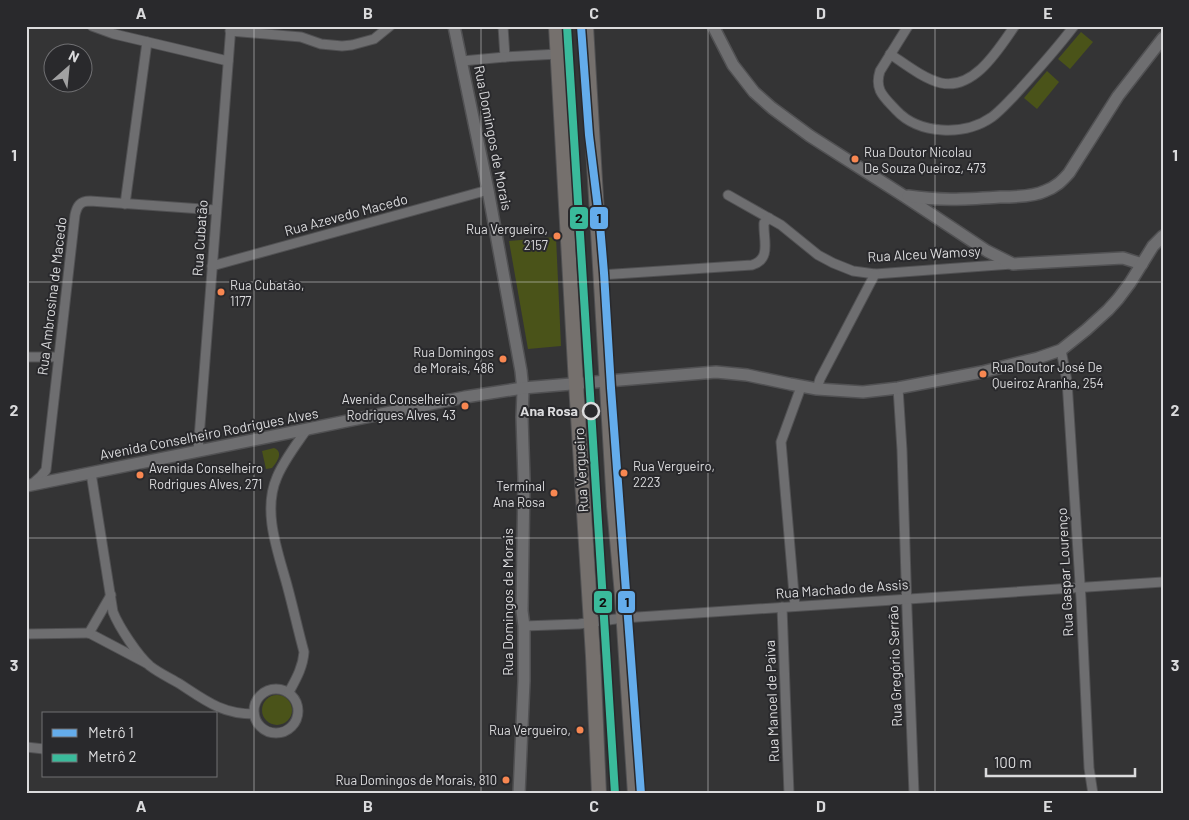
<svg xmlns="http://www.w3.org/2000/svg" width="1189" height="820" viewBox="0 0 1189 820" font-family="Barlow,sans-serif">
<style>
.green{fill:#4a5319}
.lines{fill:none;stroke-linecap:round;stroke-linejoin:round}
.minor-casing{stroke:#515153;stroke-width:11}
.tertiary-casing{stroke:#515153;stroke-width:14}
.primary-casing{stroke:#515153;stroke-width:16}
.minor{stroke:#6e6e70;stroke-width:9}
.tertiary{stroke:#6e6e70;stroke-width:11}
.primary{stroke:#75706d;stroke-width:14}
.metro-1-casing{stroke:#29292c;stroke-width:11}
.metro-2-casing{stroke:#29292c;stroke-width:11}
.metro-1{stroke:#64aceb;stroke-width:8}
.metro-2{stroke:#3aba9b;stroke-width:8}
.grid{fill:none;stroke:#dbdbdd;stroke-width:1;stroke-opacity:0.55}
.bus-dot{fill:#f88751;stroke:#29292c;stroke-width:2}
.stop-dot{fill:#29292c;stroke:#dbdbdd;stroke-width:2.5}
.labels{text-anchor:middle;stroke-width:4;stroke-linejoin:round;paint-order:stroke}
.bus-label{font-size:13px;fill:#dbdbdd;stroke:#29292c;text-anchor:end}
.street-label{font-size:14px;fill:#dbdbdd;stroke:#29292c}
.stop-label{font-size:14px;font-weight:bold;fill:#dbdbdd;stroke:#29292c;text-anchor:end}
.line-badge{stroke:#29292c;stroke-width:2}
.pale-badge-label{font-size:14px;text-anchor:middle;font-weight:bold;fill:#111}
.neatline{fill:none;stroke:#dbdbdd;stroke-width:2}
.grid-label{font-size:16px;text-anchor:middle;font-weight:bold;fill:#dbdbdd}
</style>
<rect width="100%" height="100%" fill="#343435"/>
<g class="green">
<path d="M1081,32L1093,42L1070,69L1058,59Z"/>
<path d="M1047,71L1059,82L1037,109L1024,98Z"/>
<path d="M556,237L561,346L528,349L509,241Z"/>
<path d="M274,448C284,452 277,462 272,468L266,469L262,451Z"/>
<circle cx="277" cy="710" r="15"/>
</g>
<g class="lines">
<g class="minor-casing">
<g id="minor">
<path d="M92,26L114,34L228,61"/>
<path d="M503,26L505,57"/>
<path d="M908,26L880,71C874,90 884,97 896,110C919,135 965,136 992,117C1000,111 1007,103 1014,96C1035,73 1055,51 1074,26"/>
<path d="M230,31L301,37L321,44L342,46L352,45L374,39L390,26"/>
<path d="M890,54C905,64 924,79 941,83C974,90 998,50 1014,27"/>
<path d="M462,61L505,57L558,54"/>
<path d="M728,195L781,225L818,255L833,263L853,271L875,274L1012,264"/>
<path d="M125,204L147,42"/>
<path d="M212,266L488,190"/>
<path d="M600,275L752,265C772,259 763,239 764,223L769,218"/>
<path d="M1061,350L1067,381L1081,599L1089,768L1093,794"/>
<path d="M26,357H58"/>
<path d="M898,388L902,450L907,610L914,794"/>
<path d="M817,389L820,379L875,274"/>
<path d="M198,451L231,26"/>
<path d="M91,473L113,612C119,627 138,656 150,666C159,673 170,678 180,684C206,701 222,714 254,714"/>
<path d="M32,484L41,476L46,470L75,215C77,206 80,201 90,201L216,210"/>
<path d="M795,606L781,442L801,387"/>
<path d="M782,607L789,794"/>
<path d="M524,626L579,624L623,618L1163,582"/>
<path d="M89,633L146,663"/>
<path d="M89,633L111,595"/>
<path d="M26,634L89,633"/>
<circle cx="276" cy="711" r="22"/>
<path d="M289,692C296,679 303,667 304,652C298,630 293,607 287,585C278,552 262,511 277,477C284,460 296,445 307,429"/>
<path d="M26,747L44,749"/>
</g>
</g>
<g class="tertiary-casing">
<g id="tertiary">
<path d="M454,26L488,190L521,371L523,391L522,417L524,479L522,611L524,626V681L519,794"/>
<path d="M713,26L733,65L754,92L772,108L810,136L904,196L987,251L1013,264L1123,258L1142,264"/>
<path d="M908,196C940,201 968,199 1000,197C1012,197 1035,196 1045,191C1056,187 1062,181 1069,173L1118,96L1163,38"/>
<path d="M26,486L465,397L523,388L716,372L747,375L790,384L817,389L863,392L898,388L982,372L1038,358L1061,350L1086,330L1108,310L1118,299L1130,283L1153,246L1163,236"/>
</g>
</g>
<g class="primary-casing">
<g id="primary">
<path d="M556,26L576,384L593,656L599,794"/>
<path d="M586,26L614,506L622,595L635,794"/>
</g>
</g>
<use href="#minor" class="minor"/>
<use href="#tertiary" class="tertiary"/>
<use href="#primary" class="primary"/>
<g class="metro-1-casing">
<path id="metro-1" d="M581,26L589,135L600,225L604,273L611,388L641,794"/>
</g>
<g class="metro-2-casing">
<path id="metro-2" d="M567,26L615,794"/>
</g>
<use href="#metro-1" class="metro-1"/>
<use href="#metro-2" class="metro-2"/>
</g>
<path class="grid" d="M254,26V794M481,26V794M708,26V794M935,26V794M26,282H1163M26,538H1163"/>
<g class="bus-dot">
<circle cx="855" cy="159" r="4.5"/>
<circle cx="557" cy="236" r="4.5"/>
<circle cx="221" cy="292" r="4.5"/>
<circle cx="503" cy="359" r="4.5"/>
<circle cx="983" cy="374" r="4.5"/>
<circle cx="465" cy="406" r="4.5"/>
<circle cx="624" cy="473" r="4.5"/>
<circle cx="140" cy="475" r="4.5"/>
<circle cx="554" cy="493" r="4.5"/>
<circle cx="580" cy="730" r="4.5"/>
<circle cx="506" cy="780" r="4.5"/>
</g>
<circle class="stop-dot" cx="591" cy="411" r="8"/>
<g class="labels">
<g class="bus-label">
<text x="864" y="157" text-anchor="start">Rua Doutor Nicolau<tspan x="864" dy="16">De Souza Queiroz, 473</tspan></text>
<text x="548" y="234">Rua Vergueiro,<tspan x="548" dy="16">2157</tspan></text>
<text x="230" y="290" text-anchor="start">Rua Cubatão,<tspan x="230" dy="16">1177</tspan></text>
<text x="494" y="357">Rua Domingos<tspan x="494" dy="16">de Morais, 486</tspan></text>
<text x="992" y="372" text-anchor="start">Rua Doutor José De<tspan x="992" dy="16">Queiroz Aranha, 254</tspan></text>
<text x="456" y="404">Avenida Conselheiro<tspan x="456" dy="16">Rodrigues Alves, 43</tspan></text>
<text x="633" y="471" text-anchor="start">Rua Vergueiro,<tspan x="633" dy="16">2223</tspan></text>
<text x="149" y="473" text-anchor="start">Avenida Conselheiro<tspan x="149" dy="16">Rodrigues Alves, 271</tspan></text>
<text x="545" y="491">Terminal<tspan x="545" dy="16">Ana Rosa</tspan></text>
<text x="571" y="735">Rua Vergueiro,</text>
<text x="497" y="785">Rua Domingos de Morais, 810</text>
</g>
<g class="street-label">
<text transform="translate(493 138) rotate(79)" y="5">Rua Domingos de Morais</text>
<text transform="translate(346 215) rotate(-15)" y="5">Rua Azevedo Macedo</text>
<text transform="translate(200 238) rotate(-86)" y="5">Rua Cubatão</text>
<text transform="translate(924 254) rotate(-3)" y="5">Rua Alceu Wamosy</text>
<text transform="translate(52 296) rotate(-83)" y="5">Rua Ambrosina de Macedo</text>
<text transform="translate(209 434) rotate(-11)" y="5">Avenida Conselheiro Rodrigues Alves</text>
<text transform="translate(581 470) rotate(-93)" y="5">Rua Vergueiro</text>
<text transform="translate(1065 572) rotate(-93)" y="5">Rua Gaspar Lourenço</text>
<text transform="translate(842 589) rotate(-4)" y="5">Rua Machado de Assis</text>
<text transform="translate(508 602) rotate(-90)" y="5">Rua Domingos de Morais</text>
<text transform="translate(895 666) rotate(-92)" y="5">Rua Gregório Serrão</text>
<text transform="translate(772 701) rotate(-92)" y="5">Rua Manoel de Paiva</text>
</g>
<g class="stop-label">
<text x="578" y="416">Ana Rosa</text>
</g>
</g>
<g class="line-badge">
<rect x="589" y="206" width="20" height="24" rx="5" fill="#64aceb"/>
<rect x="569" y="206" width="20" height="24" rx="5" fill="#3aba9b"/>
<rect x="617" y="590" width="19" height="24" rx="5" fill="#64aceb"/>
<rect x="593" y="590" width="20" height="24" rx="5" fill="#3aba9b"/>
</g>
<g class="pale-badge-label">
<text x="599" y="223">1</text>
<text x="579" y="223">2</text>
<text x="627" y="607">1</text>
<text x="603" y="607">2</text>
</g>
<rect width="1189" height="820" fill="none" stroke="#29292c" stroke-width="55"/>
<rect x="42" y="712" width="175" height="65" fill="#29292c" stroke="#707073"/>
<rect x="52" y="729" width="25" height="8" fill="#64aceb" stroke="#707073"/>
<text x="88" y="738" font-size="15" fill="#dbdbdd">Metrô 1</text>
<rect x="52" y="754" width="25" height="8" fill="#3aba9b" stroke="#707073"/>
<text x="88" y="762" font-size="15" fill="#dbdbdd">Metrô 2</text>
<g transform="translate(68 68) rotate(27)"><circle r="24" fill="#29292c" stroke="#707073"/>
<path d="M0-4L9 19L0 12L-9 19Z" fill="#a1a1a2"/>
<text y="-8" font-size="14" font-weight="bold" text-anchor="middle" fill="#dbdbdd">N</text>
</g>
<path d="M986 768v8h149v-8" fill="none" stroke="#dbdbdd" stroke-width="2.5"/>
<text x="994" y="768" font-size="15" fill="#dbdbdd" stroke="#29292c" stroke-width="4" paint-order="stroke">100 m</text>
<rect x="28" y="28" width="1134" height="764" class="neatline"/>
<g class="grid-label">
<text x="141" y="19">A</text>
<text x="368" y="19">B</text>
<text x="594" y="19">C</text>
<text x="821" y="19">D</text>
<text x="1048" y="19">E</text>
<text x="14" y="161">1</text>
<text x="1175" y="161">1</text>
<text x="14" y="416">2</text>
<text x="1175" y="416">2</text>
<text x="14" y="671">3</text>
<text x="1175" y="671">3</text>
<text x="141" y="812">A</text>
<text x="368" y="812">B</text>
<text x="594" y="812">C</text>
<text x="821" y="812">D</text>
<text x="1048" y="812">E</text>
</g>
</svg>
